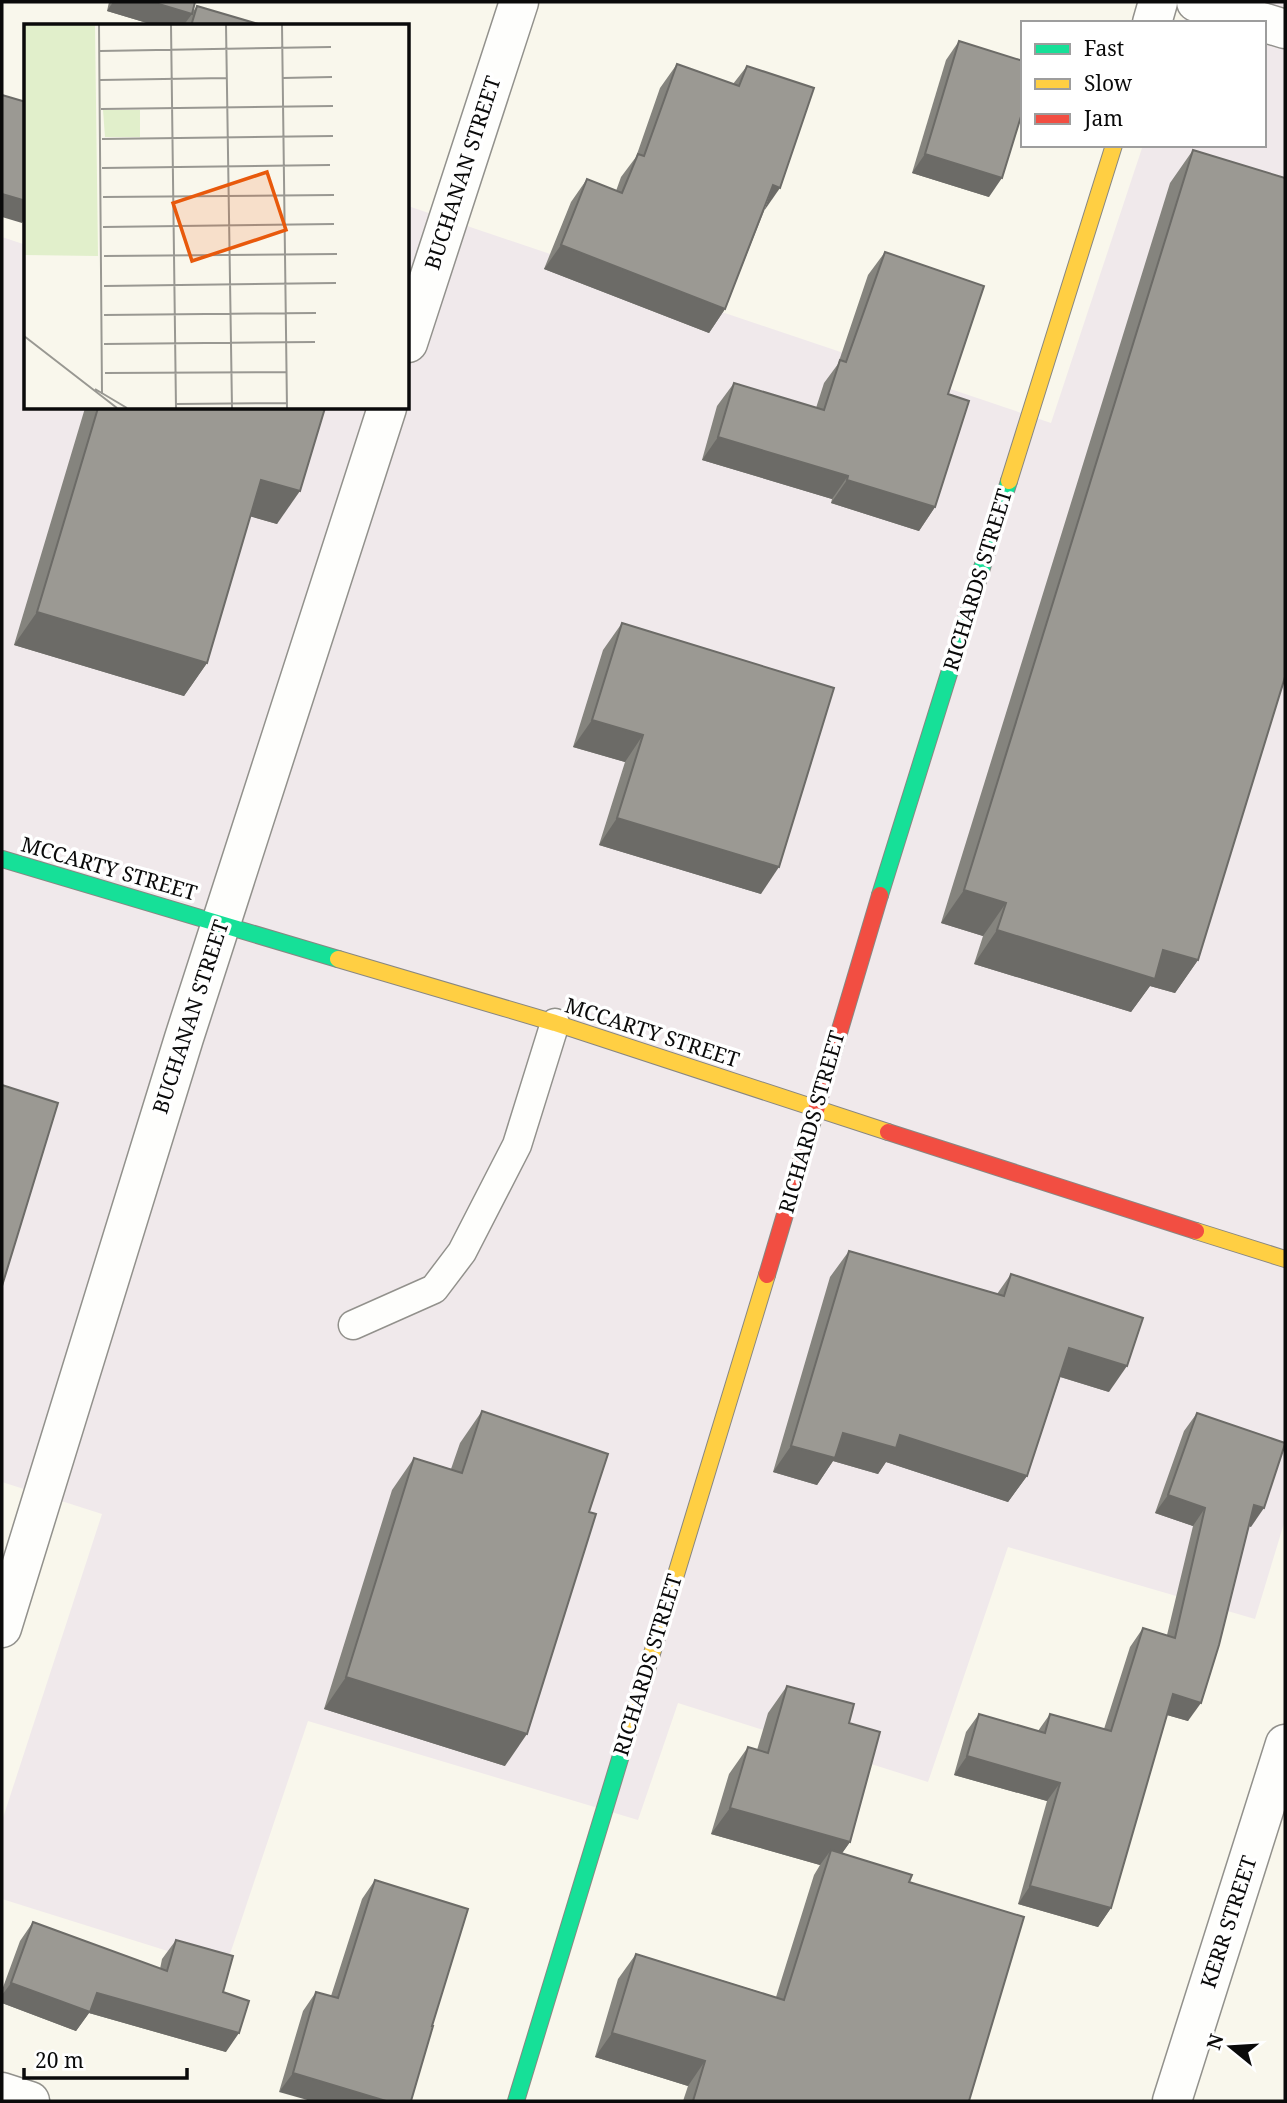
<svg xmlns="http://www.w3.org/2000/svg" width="1287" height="2103" viewBox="0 0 1287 2103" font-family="'Noto Serif',serif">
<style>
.industrial{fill:#f0e9eb}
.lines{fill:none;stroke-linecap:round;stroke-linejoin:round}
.lane-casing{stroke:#92918c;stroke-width:31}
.street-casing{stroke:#92918c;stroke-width:41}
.fast-casing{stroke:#888782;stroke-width:18}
.slow-casing{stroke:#888782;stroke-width:18}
.jam-casing{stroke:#888782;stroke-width:18}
.lane{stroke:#fefefc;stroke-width:28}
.street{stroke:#fefefc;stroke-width:38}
.fast{stroke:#16e098;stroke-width:16}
.slow{stroke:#ffcf43;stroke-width:16}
.jam{stroke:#f24e42;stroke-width:16}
.wall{fill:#85847e}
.shaded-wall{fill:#6c6b67}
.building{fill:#9b9993;stroke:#6c6b67;stroke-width:2}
.labels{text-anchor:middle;stroke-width:7;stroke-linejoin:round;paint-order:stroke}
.street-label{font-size:21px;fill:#0a0a0a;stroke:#fff}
.inset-road{fill:none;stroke:#999892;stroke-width:2}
.view{fill:#e8590c;fill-opacity:0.15;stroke:#e8590c;stroke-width:3.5}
.inset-edge{fill:none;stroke:#0a0a0a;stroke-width:3.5}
</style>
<rect width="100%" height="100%" fill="#f9f7ec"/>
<path class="industrial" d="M1190,2H1285V1520L1255,1619L1008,1547L928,1782L678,1703L638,1820L308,1721L225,1969L2,1899V1821L102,1514L2,1482V237L26,245V408H408V206L1051,423L1143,145H1264V23H1183Z"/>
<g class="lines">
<g class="lane-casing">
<path id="lane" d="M353,1325L434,1289L462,1252L517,1145L555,1023"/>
</g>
<g class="street-casing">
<g id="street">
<path d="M1196,2L1285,29"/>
<path d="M1152,23L1158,2"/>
<path d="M408,343L519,2"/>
<path d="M2,1628L184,1038L387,408"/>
<path d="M2,2092L30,2101"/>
<path d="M1172,2101L1285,1744"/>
</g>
</g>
<g class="fast-casing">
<g id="fast">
<path d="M2,859L338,959"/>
<path d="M880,895L1009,481"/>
<path d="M516,2101L626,1739"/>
</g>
</g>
<g class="slow-casing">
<g id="slow">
<path d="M1009,481L1114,145"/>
<path d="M338,959L555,1023L888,1132"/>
<path d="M1196,1231L1285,1259"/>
<path d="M626,1739L767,1275"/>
</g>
</g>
<g class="jam-casing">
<g id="jam">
<path d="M888,1132L1196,1231"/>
<path d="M767,1275L880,895"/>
</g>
</g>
<use href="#lane" class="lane"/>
<use href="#street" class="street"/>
<use href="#fast" class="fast"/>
<use href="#slow" class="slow"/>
<use href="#jam" class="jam"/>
</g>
<g class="wall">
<path d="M109,2H195L192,13L197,6L265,26H157L107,11Z"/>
<path d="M959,41L989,197L912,173L946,60Z"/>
<path d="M677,64L733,84L747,66L764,211L725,309L709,333L544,269L571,202L587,179L616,191L621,177L636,157L660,88Z"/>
<path d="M1193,150L1198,960L1175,993L1150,986L1131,1012L974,964L983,936L941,923L1170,183Z"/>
<path d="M885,252L948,394L935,507L919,531L831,503L832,499L702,460L717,406L734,383L816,408L824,383L838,364L868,275Z"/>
<path d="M85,408H325L277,524L250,516L207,663L184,696L14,645Z"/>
<path d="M622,623L761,894L599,845L625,762L573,747L603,650Z"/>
<path d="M849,1251L997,1294L1011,1274L1109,1392L1060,1377L1027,1476L1008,1502L886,1462L878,1474L833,1461L817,1485L773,1472L830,1277Z"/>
<path d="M482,1411L505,1766L324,1709L392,1490L414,1458L451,1469L460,1443Z"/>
<path d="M1197,1413L1251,1527L1249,1526L1188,1721L1167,1715L1111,1908L1098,1927L1018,1904L1047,1801L954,1775L966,1732L979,1714L1038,1731L1050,1714L1104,1729L1130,1647L1143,1628L1167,1635L1193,1526L1155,1513L1184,1431Z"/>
<path d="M787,1686L849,1723L850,1842L842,1853L909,1882L969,2101H683L688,2086L595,2057L618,1979L636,1954L776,1997L814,1875L820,1865L711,1834L729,1774L748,1747L757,1750L768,1713Z"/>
<path d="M375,1880L468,1909L279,2092L303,2011L316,1992L331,1996L362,1899Z"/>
<path d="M33,1922L160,1969L162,1959L176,1940L223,1992L226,2052L89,2013L76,2031L2,2003V1990L20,1941Z"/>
</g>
<g class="shaded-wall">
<path d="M113,2H152L192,14L183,26H157L107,11Z"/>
<path d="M925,154L1002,178L989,197L912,173Z"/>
<path d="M773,185L780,188L764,211Z"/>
<path d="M2,194L26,201V216L22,223L2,217Z"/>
<path d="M561,245L725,309L709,333L544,269Z"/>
<path d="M718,437L848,476L832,499L702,460Z"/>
<path d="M261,480L300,491L277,524L238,513Z"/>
<path d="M847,480L935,507L919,531L831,503Z"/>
<path d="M37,612L207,663L184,696L14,645Z"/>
<path d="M592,720L643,735L625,762L573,747Z"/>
<path d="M617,818L779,867L761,894L599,845Z"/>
<path d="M964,890L1006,903L983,936L941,923Z"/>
<path d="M997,930L1163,950L1198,960L1175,993L1150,986L1131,1012L974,964Z"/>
<path d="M1069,1348L1127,1366L1109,1392L1051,1374Z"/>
<path d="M843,1433L900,1435L1027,1476L1008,1502L886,1462L878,1474L833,1461L817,1485L773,1472L791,1446Z"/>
<path d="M1168,1495L1205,1508L1193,1526L1155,1513Z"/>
<path d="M1254,1505L1264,1508L1251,1527L1241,1523Z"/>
<path d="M346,1677L527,1734L505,1766L324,1709Z"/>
<path d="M1173,1694L1201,1703L1188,1721L1160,1713Z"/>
<path d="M967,1756L1060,1783L1047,1801L954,1775Z"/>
<path d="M730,1808L850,1842L831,1869V1850L820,1865L711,1834Z"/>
<path d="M1030,1886L1111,1908L1098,1927L1018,1904Z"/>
<path d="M11,1983L97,1993L239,2033L226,2052L89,2013L76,2031L2,2003V1995Z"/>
<path d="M612,2033L705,2061L688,2086L595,2057Z"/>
<path d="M293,2073L386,2101H311L279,2092Z"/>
</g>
<g class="building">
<path d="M152,2H195L192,14Z"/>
<path d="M197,6L265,26H191Z"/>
<path d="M959,41L1023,61V110L1002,178L925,154Z"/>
<path d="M677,64L739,86L747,66L814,88L780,188L773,185L725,309L561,245L587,179L622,193L638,154L644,156Z"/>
<path d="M2,95L26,102V201L2,194Z"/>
<path d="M1193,150L1285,178V677L1198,960L1163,950L1155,979L997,930L1006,903L964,890Z"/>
<path d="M885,252L984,286L948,394L969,401L935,507L847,480L848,476L718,437L734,383L824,410L840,360L846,362Z"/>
<path d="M98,408H325L300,491L261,480L207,663L37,612Z"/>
<path d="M622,623L834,688L779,867L617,818L643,735L592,720Z"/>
<path d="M2,1085L58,1103L2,1286Z"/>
<path d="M849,1251L1004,1296L1011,1274L1143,1318L1127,1366L1069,1348L1027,1476L900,1435L896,1448L843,1433L835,1458L791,1446Z"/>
<path d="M482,1411L608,1454L589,1512L596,1514L527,1734L346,1677L414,1458L462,1473Z"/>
<path d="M1197,1413L1285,1443V1444L1264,1508L1254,1505L1219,1645L1201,1703L1173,1694L1111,1908L1030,1886L1060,1783L967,1756L979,1714L1045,1733L1050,1714L1111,1731L1143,1628L1175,1638L1205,1508L1168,1495Z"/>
<path d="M787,1686L854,1704L849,1723L880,1732L850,1842L730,1808L748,1747L768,1753Z"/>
<path d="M831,1850L912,1875L909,1882L1024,1917L969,2101H693L705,2061L612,2033L636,1954L784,2000Z"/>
<path d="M375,1880L468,1909L432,2026H433L411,2101H386L293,2073L316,1992L338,1998Z"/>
<path d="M33,1922L167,1971L176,1940L233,1956L223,1992L249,2001L239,2033L97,1993L90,2012L11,1983Z"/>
</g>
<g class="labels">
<g class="street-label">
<text transform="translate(463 173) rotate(-72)" y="7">BUCHANAN STREET</text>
<text transform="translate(978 580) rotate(-73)" y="7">RICHARDS STREET</text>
<text transform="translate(109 869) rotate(16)" y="7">MCCARTY STREET</text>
<text transform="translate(191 1017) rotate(-72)" y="7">BUCHANAN STREET</text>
<text transform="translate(652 1033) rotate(18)" y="7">MCCARTY STREET</text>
<text transform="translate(812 1122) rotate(-74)" y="7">RICHARDS STREET</text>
<text transform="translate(648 1665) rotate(-73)" y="7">RICHARDS STREET</text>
<text transform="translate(1229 1922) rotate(-72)" y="7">KERR STREET</text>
</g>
</g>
<g transform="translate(24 24)">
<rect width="385" height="385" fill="#f9f7ec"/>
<path d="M0,1H71L74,232L0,231ZM79,86H116V113H81Z" fill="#e1efcb"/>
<path class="inset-road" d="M75,1L78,370M147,1L152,384M202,1L208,384M258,1L263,384M76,27L307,23M259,54L308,53M76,56L203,54M77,85L309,82M78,115L309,112M78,144L306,141M79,173L310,171M79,203L310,200M80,232L313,230M80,262L312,259M80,291L292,289M0,312L93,384M80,320L291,318M81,349L263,348M71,365L103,384M152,380L263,379"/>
<path class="view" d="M243,148L262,206L168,237L149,179Z"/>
<rect width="385" height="385" class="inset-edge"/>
</g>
<rect width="1287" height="2103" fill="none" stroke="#0a0a0a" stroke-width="7"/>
<rect x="1021" y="21" width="245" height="126" fill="#ffffff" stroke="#9d9d9d" stroke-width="2"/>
<rect x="1035" y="44" width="35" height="10" fill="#16e098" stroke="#9d9d9d" stroke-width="2"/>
<text x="1084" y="56" font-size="21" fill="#0a0a0a">Fast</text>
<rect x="1035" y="79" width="35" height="10" fill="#ffcf43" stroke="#9d9d9d" stroke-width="2"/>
<text x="1084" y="91" font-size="21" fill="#0a0a0a">Slow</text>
<rect x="1035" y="114" width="35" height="10" fill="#f24e42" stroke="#9d9d9d" stroke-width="2"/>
<text x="1084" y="126" font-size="21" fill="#0a0a0a">Jam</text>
<g transform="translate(1231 2047) rotate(288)" stroke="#ffffff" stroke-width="5" paint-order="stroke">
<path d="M0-5L12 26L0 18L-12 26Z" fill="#0a0a0a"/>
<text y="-10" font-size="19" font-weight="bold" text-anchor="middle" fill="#0a0a0a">N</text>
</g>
<path d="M24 2068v10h163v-10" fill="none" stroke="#0a0a0a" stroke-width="3.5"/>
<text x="35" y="2068" font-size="21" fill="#0a0a0a" stroke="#ffffff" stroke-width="5" paint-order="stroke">20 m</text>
</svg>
